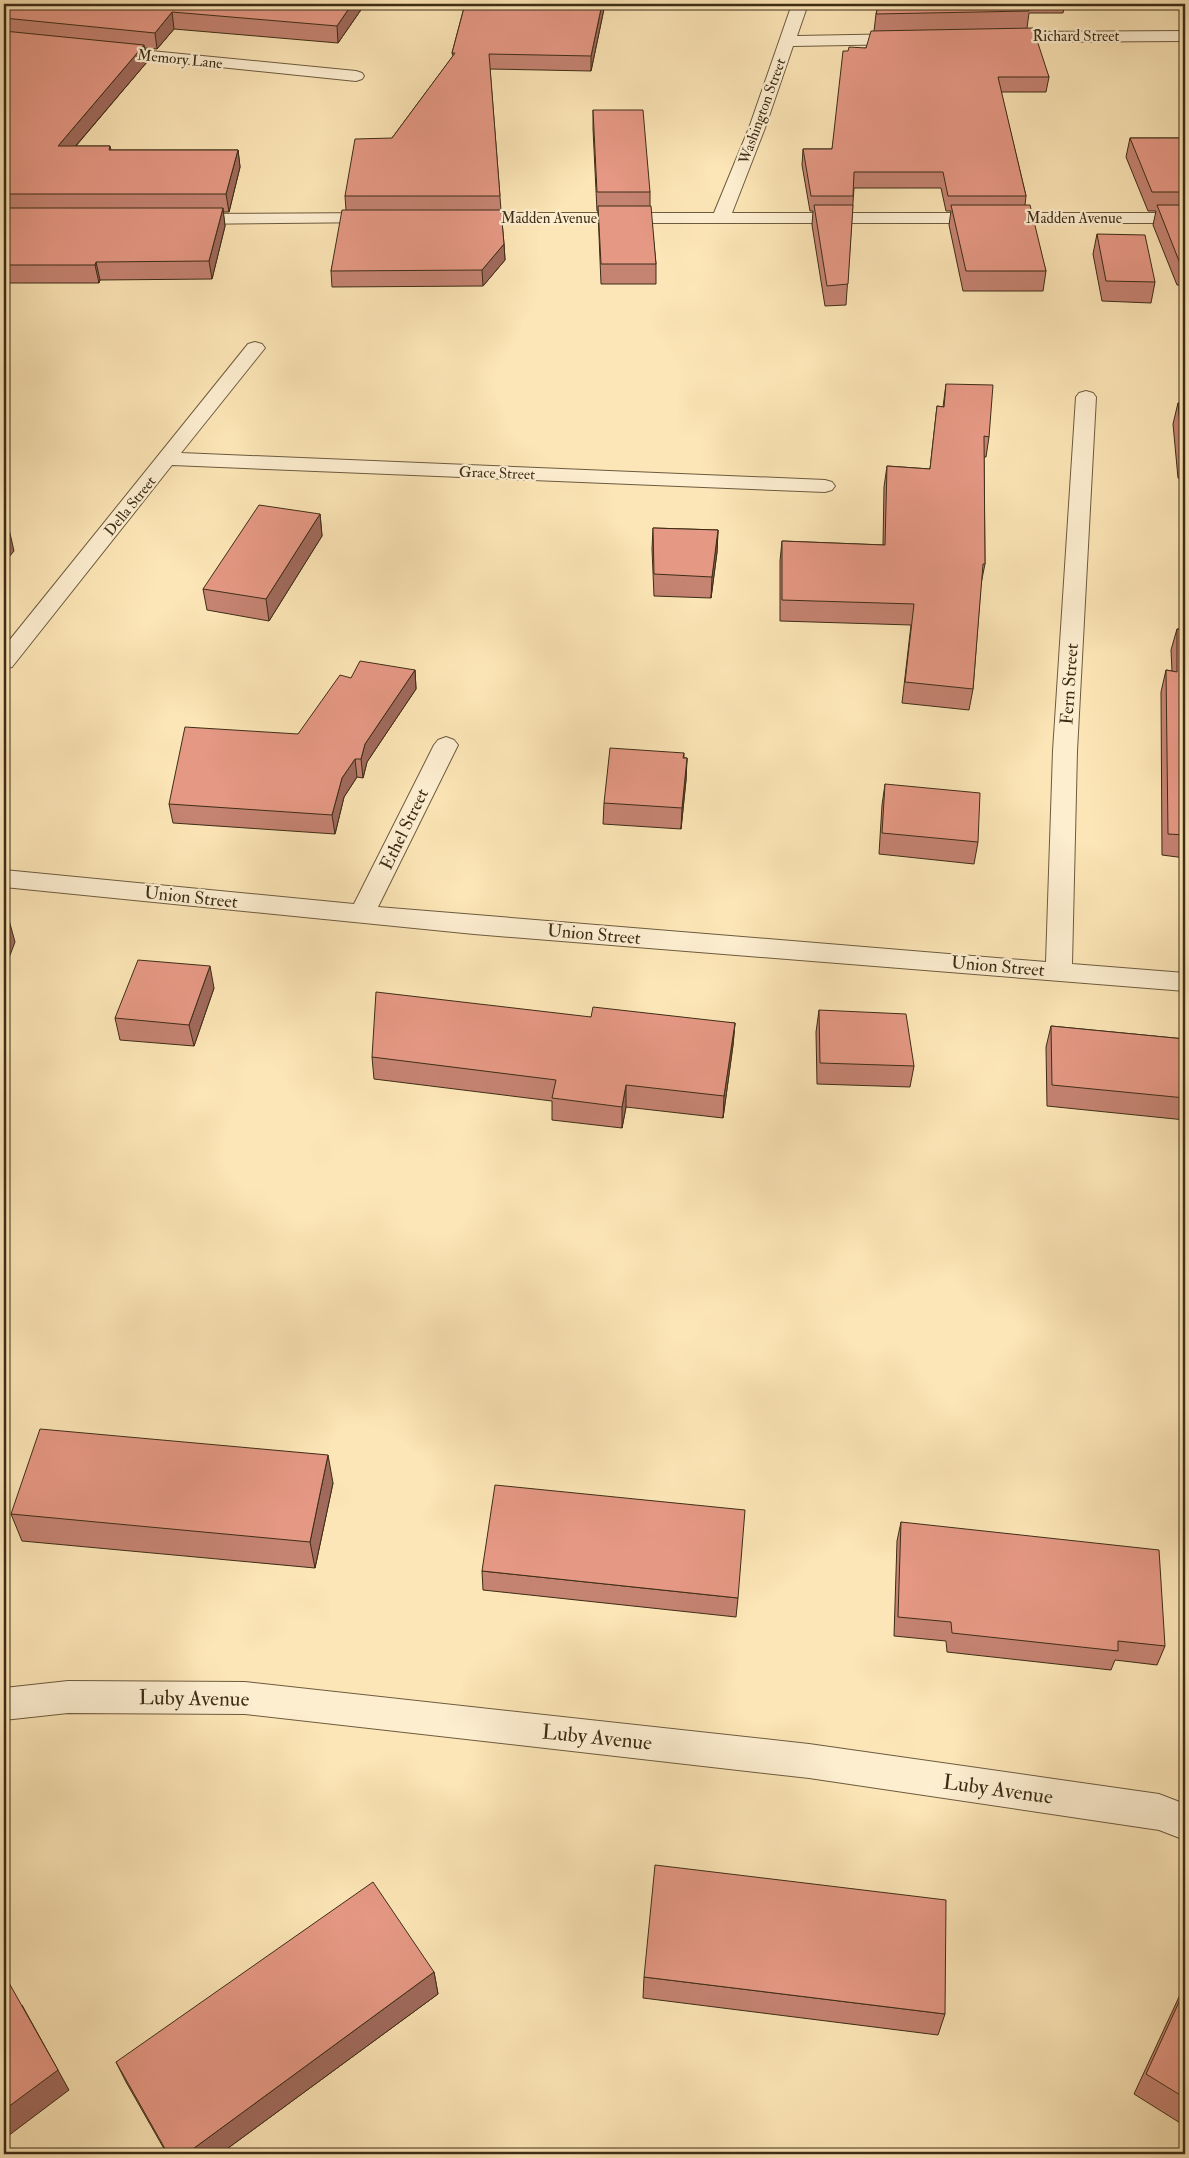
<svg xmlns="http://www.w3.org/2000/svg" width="1189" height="2158" viewBox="0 0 1189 2158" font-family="'IM FELL Double Pica',serif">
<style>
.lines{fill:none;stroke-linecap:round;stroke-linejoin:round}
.minor-casing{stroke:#6d5b3e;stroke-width:2}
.minor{fill:#fdeed0;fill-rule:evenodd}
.wall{fill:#c58372;stroke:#3d2d16}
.shaded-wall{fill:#a06a5c;stroke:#3d2d16}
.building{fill:#e59884;stroke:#3d2d16}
.labels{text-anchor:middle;stroke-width:4.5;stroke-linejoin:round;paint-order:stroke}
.far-street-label{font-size:15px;fill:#3d2d16;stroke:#fdeed0}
.street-label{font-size:18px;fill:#3d2d16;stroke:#fdeed0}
.near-street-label{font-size:21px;fill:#3d2d16;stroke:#fdeed0}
</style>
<rect width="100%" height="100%" fill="#fce5b6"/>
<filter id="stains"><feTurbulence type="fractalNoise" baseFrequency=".004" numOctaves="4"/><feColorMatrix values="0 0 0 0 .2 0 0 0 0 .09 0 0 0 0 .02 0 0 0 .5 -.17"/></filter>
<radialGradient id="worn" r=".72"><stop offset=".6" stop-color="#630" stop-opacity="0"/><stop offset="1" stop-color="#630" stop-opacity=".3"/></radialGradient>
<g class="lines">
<g class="minor-casing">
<g id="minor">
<path d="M792,4H808L797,36L906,34L911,36L914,39L911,42L906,44L793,46L765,128L732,213H1185V223H465L459,222L456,218L459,214L465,213H714L749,128Z"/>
<path d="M1185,31V41L999,42L994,40L991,37L994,34L999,32Z"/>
<path d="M110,47L356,71L362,73L364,76L362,79L356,81L104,55L102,52L104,49Z"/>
<path d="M377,213L383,214L386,218L383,222L188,224L182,223L179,219L182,215L188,214Z"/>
<path d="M255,342L262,344L265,348L181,453L825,480L832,482L835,486L832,490L825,492L172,465L12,667L4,669V647L248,344Z"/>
<path d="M1086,391L1093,393L1096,397L1077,751L1072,964L1185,973V991L474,934L4,887V870L354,904L434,745L438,740L446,737L454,740L458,745L378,907L1046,962L1053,751L1076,397L1079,393Z"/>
<path d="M68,1681L245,1682L809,1744L1159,1794L1185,1804V1840L1159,1830L809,1778L245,1714L68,1713L4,1720V1688Z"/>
</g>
</g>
<use href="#minor" class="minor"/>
</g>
<g class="wall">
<path d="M4,4H365L338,43L174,29L157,49L145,48L147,62L76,146H110L111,150H238L240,167L229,212H223L225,226L212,279L100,280L99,283H4Z"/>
<path d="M465,4H605L591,71L490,69L501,210L504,244L505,260L483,286L332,287L331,271L346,210L345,196L392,138L453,56L452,53Z"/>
<path d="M674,4H723L721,7Z"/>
<path d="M879,4H1065L1063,13H1029L1027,28L1049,77L1046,92H1001L1026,196L1025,205L1046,271L1043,291H963L949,225L951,211H946L941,188H854L846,305L825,306L812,225L813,211H810L802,165L803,149H832L848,51L866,48L874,31L876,14Z"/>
<path d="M593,110L650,192V206L656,264V284H601L598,211H597L593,129Z"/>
<path d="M1130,138H1185V285H1177L1153,225L1156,211H1148L1126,157Z"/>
<path d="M1097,234L1155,282L1151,303L1102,301L1093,254Z"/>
<path d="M946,384L989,437L986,457H984L985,564L981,584L973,689L969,710L902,703L911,625L780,621V561L782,541L883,545L884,487L887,466L930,469L937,406L943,407Z"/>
<path d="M1178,403L1185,404V508L1182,479L1178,478L1173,424Z"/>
<path d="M320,514L322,536L269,621L207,610L203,589Z"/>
<path d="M653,528L718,530L717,552L711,598L654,596L652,549Z"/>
<path d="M1177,629L1185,630V858L1162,855L1161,692L1166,670L1172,671L1171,650Z"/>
<path d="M415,670L416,689L367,762L363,778L357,777L344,797L335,834L173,823L169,804L298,734L351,678Z"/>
<path d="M684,753V758H687L686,780L681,829L603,824L604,803Z"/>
<path d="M885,784L978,842L974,864L879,854L882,805Z"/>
<path d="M214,988L194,1046L120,1040L115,1018Z"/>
<path d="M819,1010L914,1066L910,1087L817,1084L816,1032Z"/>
<path d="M591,1017L735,1023L733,1045L723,1118L626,1107L622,1128L552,1120V1101L374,1079L372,1057Z"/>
<path d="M1051,1026L1185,1039V1120L1047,1106L1046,1047Z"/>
<path d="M333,1483L315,1568L22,1541L11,1514Z"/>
<path d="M901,1522L1165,1646L1157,1665L1115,1660L1111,1670L947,1652L946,1641L894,1636L897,1541Z"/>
<path d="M482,1571L738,1598L736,1617L483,1590Z"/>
<path d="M434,1972L438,1994L220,2154H167L126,2082L116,2062Z"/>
<path d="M644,1977L945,2014L938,2035L643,1998Z"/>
<path d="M1185,1984V2126L1134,2094Z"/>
</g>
<g class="shaded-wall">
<path d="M352,4H365L338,43L337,26Z"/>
<path d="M602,4H605L591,71V56Z"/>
<path d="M172,12L174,29L157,49L155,33Z"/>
<path d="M144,45L147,62L61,163L58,146Z"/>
<path d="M238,150L240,167L229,212L226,194Z"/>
<path d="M223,208L225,226L212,279L209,261Z"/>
<path d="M504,244L505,260L483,286L482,270Z"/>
<path d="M96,262L100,280L99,283L95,265Z"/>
<path d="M320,514L322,536L269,621L266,599Z"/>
<path d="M9,529L14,551L4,563V536Z"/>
<path d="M718,530L717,552L711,598L712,577Z"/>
<path d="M415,670L416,689L367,762L363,778L361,759L365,744Z"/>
<path d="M687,758L686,780L681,829L682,808Z"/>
<path d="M355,759L357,777L344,797L335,834L332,815L342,778Z"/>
<path d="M9,920L15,942L4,971V934Z"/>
<path d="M210,966L214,988L194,1046L189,1025Z"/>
<path d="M735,1023L733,1045L723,1118L724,1096Z"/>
<path d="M626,1085V1107L622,1128V1107Z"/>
<path d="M328,1455L333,1483L315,1568L310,1542Z"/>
<path d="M434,1972L438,1994L220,2154H186Z"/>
<path d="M22,2005L69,2090L4,2139V2110Z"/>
</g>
<g class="building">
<path d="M4,4H352L337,26L172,12L155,33L4,18Z"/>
<path d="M465,4H602L591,56L489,54L500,196H345L355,139L392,138L455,53H452Z"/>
<path d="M879,4H1027L1029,11L876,14Z"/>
<path d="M1033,28L1049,77H998L1026,196H948L943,172H854L853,196H811L803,149H832L843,51H848L849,47L866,48L871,31Z"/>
<path d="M4,31L144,45L58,146H110L109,150H238L226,194H4Z"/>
<path d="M593,110H643L650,192H597Z"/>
<path d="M1130,138H1185V192H1152Z"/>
<path d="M814,205H853L848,284L827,286Z"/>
<path d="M951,205H1030L1046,271H966Z"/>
<path d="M1157,205H1185V266H1181Z"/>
<path d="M598,206H651L656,264H601Z"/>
<path d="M4,208H223L209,261L96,262L95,265H4Z"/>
<path d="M342,210H501L504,244L482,270L331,271Z"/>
<path d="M1097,234L1145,235L1155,282L1106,281Z"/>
<path d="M946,384L993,385L989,437L984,436L985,564H983L973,689L905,682L914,604L782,600V541L885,545L887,466L930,469L937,406L944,407Z"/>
<path d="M1178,403L1185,404V457H1183Z"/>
<path d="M259,505L320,514L266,599L203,589Z"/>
<path d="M4,528L9,529L4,536Z"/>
<path d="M653,528L718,530L712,577L654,574Z"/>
<path d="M1177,629L1185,630V835L1168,834L1166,670L1177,672Z"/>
<path d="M360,661L415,670L365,744L361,759H355L342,778L332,815L169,804L185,727L298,734L340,675L351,678Z"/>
<path d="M610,748L684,753L683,758H687L682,808L604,803Z"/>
<path d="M885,784L980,793L978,842L882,833Z"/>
<path d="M4,920H9L4,934Z"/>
<path d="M138,960L210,966L189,1025L115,1018Z"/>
<path d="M376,992L591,1017L593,1007L735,1023L724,1096L626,1085L622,1107L552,1098L556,1080L372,1057Z"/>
<path d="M819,1010L906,1014L914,1066L820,1063Z"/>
<path d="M1051,1026L1185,1039V1098L1052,1085Z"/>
<path d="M40,1429L328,1455L310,1542L11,1514Z"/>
<path d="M495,1485L745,1510L738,1598L482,1571Z"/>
<path d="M901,1522L1159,1550L1165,1646L1118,1641V1651L952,1633L951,1622L898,1617Z"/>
<path d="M655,1865L946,1900L945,2014L644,1977Z"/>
<path d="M373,1882L434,1972L186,2154H168L116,2062Z"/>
<path d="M4,1974L58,2070L4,2110Z"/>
<path d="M1185,1989V2098L1146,2074Z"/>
</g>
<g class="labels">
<g class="far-street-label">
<text x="1076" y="41">Richard Street</text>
<text transform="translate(180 59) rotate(6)" y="5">Memory Lane</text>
<text transform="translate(762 111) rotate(-70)" y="5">Washington Street</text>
<text x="549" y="223">Madden Avenue</text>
<text x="1074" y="223">Madden Avenue</text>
<text transform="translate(497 473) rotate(2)" y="5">Grace Street</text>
<text transform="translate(130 506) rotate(-51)" y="5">Della Street</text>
</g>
<g class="street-label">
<text transform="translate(1069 684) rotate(-86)" y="6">Fern Street</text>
<text transform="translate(404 829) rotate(-64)" y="6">Ethel Street</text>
<text transform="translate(191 897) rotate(6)" y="6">Union Street</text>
<text transform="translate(594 934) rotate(5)" y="6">Union Street</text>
<text transform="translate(998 966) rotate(5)" y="6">Union Street</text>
</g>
<g class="near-street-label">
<text transform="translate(194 1698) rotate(1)" y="7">Luby Avenue</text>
<text transform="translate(597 1737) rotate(6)" y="7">Luby Avenue</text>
<text transform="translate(998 1789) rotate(8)" y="7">Luby Avenue</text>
</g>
</g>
<rect width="1189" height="2158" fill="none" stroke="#fce5b6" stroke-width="20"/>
<rect x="5" y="5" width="1179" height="2148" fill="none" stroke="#3d2d16" stroke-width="2.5"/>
<rect x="10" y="10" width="1169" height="2138" fill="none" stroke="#3d2d16"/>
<rect width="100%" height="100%" filter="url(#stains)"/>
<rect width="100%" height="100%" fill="url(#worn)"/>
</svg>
